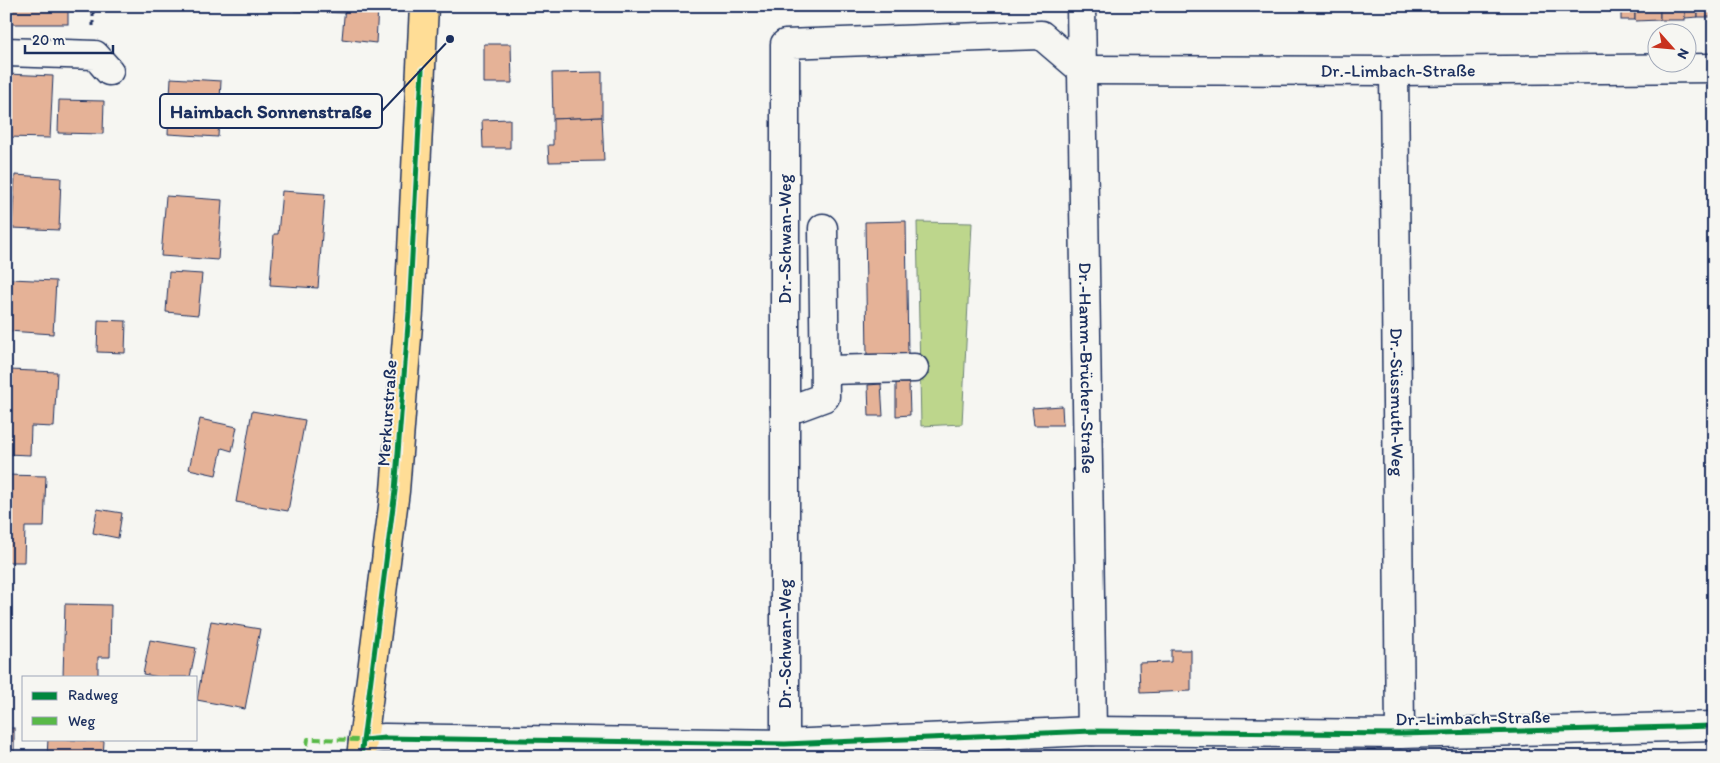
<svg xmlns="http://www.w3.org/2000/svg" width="1720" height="763" viewBox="0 0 1720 763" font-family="Itim,sans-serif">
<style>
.green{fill:#bdd68c;stroke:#6c8275}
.building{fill:#e5b297;stroke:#1b2f5e}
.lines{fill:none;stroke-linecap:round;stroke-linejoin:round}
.minor-casing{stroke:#1b2f5e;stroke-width:31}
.major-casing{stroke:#1b2f5e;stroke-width:31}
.path{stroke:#1b2f5e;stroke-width:3;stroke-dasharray:5 4;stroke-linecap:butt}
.minor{stroke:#f6f6f2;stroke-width:28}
.major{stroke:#ffdd96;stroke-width:28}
.quiet{stroke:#58b947;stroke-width:4;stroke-dasharray:8 4;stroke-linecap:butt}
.cycleway-casing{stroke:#f6f6f2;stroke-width:8}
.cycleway{stroke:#00873e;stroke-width:5}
.labels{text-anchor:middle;stroke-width:4;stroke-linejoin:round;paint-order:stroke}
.street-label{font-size:18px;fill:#1b2f5e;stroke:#f6f6f2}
.leader{fill:none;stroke:#1b2f5e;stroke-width:2}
.callout-dot{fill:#1b2f5e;stroke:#f6f6f2;stroke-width:2}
.callout{fill:#f6f6f2;stroke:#1b2f5e;stroke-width:2}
.callout-label{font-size:19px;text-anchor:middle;font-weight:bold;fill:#1b2f5e}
</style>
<rect width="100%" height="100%" fill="#f6f6f2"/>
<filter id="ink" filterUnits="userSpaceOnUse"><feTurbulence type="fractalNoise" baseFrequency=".02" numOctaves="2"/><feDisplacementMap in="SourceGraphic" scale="10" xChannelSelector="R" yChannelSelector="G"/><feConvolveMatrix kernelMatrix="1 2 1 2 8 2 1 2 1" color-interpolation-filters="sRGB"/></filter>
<g filter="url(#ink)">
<path class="green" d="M917,222L972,223L962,424L921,426Z"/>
<g class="building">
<rect x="6" y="6" width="62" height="18"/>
<path d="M294,6H345V13L294,11Z"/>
<path d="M345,6H378L376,43L342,39Z"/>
<rect x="1621" y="6" width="14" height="14"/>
<path d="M1635,6H1660V20L1635,21Z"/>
<rect x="1660" y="6" width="25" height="14"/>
<path d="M1685,6H1698V17L1685,18Z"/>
<rect x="1698" y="6" width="13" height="11"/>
<path d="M484,44H511L512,83H484Z"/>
<path d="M602,72V117L553,119L552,73Z"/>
<path d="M6,74L53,76L50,138L6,137Z"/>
<path d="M171,78L221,81L218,137L168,134Z"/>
<path d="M59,100L104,101L103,134L58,133Z"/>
<path d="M602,117L604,161L549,162L548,145H553V119Z"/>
<path d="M510,119V148H483L482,120Z"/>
<path d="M15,175L61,178L59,230L12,228Z"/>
<path d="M282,191L325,194L318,288L270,285L274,234H278Z"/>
<path d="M166,196L222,200L218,260L161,256Z"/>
<path d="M906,221L908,355L867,356L865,222Z"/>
<path d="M169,272L202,274L198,315L166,312Z"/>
<path d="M11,279L56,281L53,334L8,331Z"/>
<path d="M98,320L126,321L125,353L97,352Z"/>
<path d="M10,370L57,372L54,427L31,426L30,455L6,454Z"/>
<path d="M896,383H909L910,415L896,416Z"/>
<path d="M881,384L883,416H869L868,385Z"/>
<path d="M1062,406L1063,425H1034L1032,408Z"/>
<path d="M252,411L305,420L288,511L236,502Z"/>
<path d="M200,419L237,427L232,451L222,448L216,475L189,469Z"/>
<path d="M6,475L46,476L44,527H25L24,562H6Z"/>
<path d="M97,509L122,513L118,538L93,533Z"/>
<path d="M65,604L111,605L110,657H98V677H63Z"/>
<path d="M211,621L260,629L245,709L197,700Z"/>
<path d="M150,640L196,648L190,677H159L143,674Z"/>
<path d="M1171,650H1191V691L1140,693L1139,663L1171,662Z"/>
<rect x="6" y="728" width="8" height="29"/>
<path d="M48,739L104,741L103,757H47Z"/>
</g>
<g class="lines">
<g class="minor-casing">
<g id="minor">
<path id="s1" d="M1081,6L1092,731"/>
<path d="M6,52L95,55L109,71"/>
<path id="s2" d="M1082,70L1394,71L1714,68"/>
<path id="s3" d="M1394,71L1400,734"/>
<path d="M826,370L914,368"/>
<path d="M785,407H798L825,397L823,228"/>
<path d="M363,740L385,738L785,744L1092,731L1400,734L1714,726"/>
<path d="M785,744V44L1041,35L1082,70"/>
</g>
</g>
<g class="major-casing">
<path id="major" d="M361,757L395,491L409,312L424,6"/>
</g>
<path class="path" d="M93,26V6"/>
<use href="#minor" class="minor"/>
<use href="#major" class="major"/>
<path class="quiet" d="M305,757L308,739L363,740"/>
<g class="cycleway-casing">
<g id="cycleway">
<path d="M363,740L385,738L785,744L1092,731L1400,734L1714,726"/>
<path d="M361,757L395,491L409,312L422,70"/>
</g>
</g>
<use href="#cycleway" class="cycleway"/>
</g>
</g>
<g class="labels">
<g class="street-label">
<text dy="6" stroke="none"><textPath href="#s2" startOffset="316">Dr.-Limbach-Straße</textPath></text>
<text transform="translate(785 239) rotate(-90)" y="6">Dr.-Schwan-Weg</text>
<text dy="6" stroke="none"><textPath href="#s1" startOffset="362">Dr.-Hamm-Brücher-Straße</textPath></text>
<text dy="6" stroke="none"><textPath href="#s3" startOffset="331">Dr.-Süssmuth-Weg</textPath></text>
<text transform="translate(387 413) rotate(-86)" y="6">Merkurstraße</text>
<text transform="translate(785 644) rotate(-90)" y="6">Dr.-Schwan-Weg</text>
<text transform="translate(1473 718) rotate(-1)" y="6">Dr.-Limbach-Straße</text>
</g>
</g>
<path class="leader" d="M450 39L382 111"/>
<circle class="callout-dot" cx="450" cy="39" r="5"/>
<rect class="callout" x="160" y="94" width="222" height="34" rx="5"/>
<g class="callout-label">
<text x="271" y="118">Haimbach Sonnenstraße</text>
</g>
<rect width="1720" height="763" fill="none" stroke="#f6f6f2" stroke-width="25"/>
<rect x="12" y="12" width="1695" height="738" fill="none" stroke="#1b2f5e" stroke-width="2" filter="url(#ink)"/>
<rect x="22" y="676" width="175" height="65" fill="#f6f6f2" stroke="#9ea6b7"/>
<rect x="32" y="692" width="25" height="8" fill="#00873e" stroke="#9ea6b7"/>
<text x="68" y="700" font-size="15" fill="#1b2f5e">Radweg</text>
<rect x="32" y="717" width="25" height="8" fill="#58b947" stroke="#9ea6b7"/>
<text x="68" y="726" font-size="15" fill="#1b2f5e">Weg</text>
<g transform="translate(1672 48) rotate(117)"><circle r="24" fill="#f6f6f2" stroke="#9ea6b7"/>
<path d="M0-4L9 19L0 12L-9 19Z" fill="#c8321e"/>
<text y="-8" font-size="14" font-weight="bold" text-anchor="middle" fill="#1b2f5e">N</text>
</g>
<path d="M25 45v8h88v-8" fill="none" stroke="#1b2f5e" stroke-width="2.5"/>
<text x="32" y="45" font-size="15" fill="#1b2f5e" stroke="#f6f6f2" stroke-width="4" paint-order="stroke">20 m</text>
</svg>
